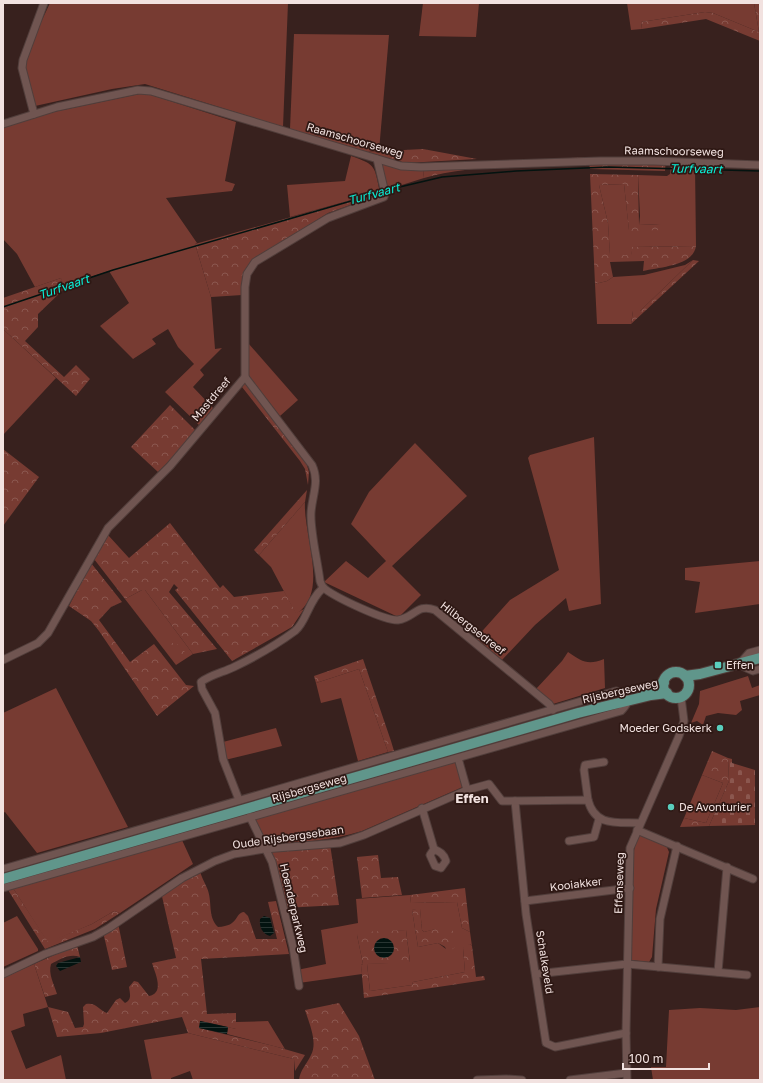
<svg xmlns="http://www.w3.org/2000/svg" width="763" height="1083" viewBox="0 0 763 1083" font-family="'Golos Text',sans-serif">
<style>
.green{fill:#773b32;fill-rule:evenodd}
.forest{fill:url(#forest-crowns)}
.cemetery{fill:url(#cemetery-stones)}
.water{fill:url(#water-rules)}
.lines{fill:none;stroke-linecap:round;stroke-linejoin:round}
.stream{stroke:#031310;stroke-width:1.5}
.street-casing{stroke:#513e3b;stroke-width:9}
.primary-casing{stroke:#513e3b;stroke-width:12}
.street{stroke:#705551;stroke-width:7}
.primary{stroke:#60968b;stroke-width:10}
.poi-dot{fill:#5acebd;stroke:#2e1814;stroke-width:1.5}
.labels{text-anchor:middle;stroke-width:3.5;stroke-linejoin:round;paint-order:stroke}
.street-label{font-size:11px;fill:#f2e2e0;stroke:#2e1814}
.poi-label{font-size:11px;fill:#f2e2e0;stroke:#2e1814;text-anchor:start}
.water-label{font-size:12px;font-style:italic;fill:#09f1d9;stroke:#2e1814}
.quarter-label{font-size:13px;font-weight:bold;fill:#f2e2e0;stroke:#2e1814}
</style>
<defs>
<pattern id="forest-crowns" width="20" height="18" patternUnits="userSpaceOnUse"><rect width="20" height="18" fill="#773b32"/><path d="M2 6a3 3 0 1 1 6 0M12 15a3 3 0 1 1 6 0" fill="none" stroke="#8b574f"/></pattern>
<pattern id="cemetery-stones" width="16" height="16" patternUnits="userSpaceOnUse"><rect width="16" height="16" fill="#773b32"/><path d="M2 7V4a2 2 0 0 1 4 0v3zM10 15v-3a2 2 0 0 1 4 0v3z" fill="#8b574f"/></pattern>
<pattern id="water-rules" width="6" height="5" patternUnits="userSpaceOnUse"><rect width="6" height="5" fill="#031310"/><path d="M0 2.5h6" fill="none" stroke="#283532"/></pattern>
</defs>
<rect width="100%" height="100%" fill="#38211e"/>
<g class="green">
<path d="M50,3H288L283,127L145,84L112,89L35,106L26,70L25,56Z"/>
<path d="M423,3H479L476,37L419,36Z"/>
<path d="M627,3H754L759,32L713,13L705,12L641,22L642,29L631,30Z"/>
<path d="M294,34L389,35L379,151L366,152L290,129Z"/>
<path d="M139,94H148L236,122L225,181L235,184L232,191L166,198L197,243L195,244L211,297L215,349L222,348L200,370L204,375L193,387L213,408L199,425L165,392L194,364L178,347L168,329L152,339L156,344L133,359L100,326L129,303L109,271L62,286L61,278L35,287L17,254L3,239V127L34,116Z"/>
<path d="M351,156C377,165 374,166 380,192L290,217L287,185L345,181Z"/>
<path d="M381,164L396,168L423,169L424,178L386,190Z"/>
<path d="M671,164L695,165L696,246L633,247L631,255H610L608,223L599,185L624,184L629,230L662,224L639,225L640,216L638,175L667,176L670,174Z"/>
<path d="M693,260L640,311H633L631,324H597L595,284L607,281L613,277L644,275L685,265Z"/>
<path d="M3,329L56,378L3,435Z"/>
<path d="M248,343L298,400L280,416L249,376Z"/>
<path d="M594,437L601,604L569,611L566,598L535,625L502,660L476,638L510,600L559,570L528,458L530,455Z"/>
<path d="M415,443L467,496L392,566L421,595L400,616H396L324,582L346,561L368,578L386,561L351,524L369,492Z"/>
<path d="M305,502C303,535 330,593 296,614L271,567L259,555Z"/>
<path d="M760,561V604L695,613L700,582L685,580V568Z"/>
<path d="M142,590H145L193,654L176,665L125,599Z"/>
<path d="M568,652C582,661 587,666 604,659L605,688L553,704L536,689L562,661Z"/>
<path d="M359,669L388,752L358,761L341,698L321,703L316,683Z"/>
<path d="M748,676L752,688L760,685V695L740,701L742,710L736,715L718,713L706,716L703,725L697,721L691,723L699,704L700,691Z"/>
<path d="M56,688L128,827L37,853L5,812L3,813V713Z"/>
<path d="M276,728L282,746L225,760L223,742Z"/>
<path d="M456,761L465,786L362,831C331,841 298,842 266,845L255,818Z"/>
<path d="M702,775L723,783L706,823L684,818Z"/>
<path d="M638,833L666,845L669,852L656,909L652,957L649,962L630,960L634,850Z"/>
<path d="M182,840L193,864L120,913L114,911L92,924L48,943L13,888Z"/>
<path d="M410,895L411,903L457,902L462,928L470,932L472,946L470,944L463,948L465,972L413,982L412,985L370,991L367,964L410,962L406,930L357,935L363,964L361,965L362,974L299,983L297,970L326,964L321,930L358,923L356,899ZM420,909L422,930L424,932L436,929L446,949L438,943L418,947L412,910Z"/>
<path d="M17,916L38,949V951L3,967V923Z"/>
<path d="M34,964L48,1007L23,1014L25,1026L11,1031L26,1069L61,1055L66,1080H3V978Z"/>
<path d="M760,1007V1080H653L651,1067H666L669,1010L700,1008L736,1010Z"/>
<path d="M268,1021L285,1049L227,1034L228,1027L236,1029V1022Z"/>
<path d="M188,1033L294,1059V1080H193L190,1071L171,1078V1080H152L144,1040Z"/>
</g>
<g class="forest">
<path d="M754,3H760V41L706,19L642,29L641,22L705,12L713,13L759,32Z"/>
<path d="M423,149L477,159L406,163L366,152Z"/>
<path d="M584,157L666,159L665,171L590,169L589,163H583C534,166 470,165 424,178L423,169Z"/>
<path d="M590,174L638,175L639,225L662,224V230L629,231L624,184L599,185L608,223L610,255H631L632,247L696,246C693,266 660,267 643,271L644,261L610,262L613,277L607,281L595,284Z"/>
<path d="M380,192L381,194L328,213L255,259L242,295L211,297L195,244Z"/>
<path d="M693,260L699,261L631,324L633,311H640Z"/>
<path d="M61,278L64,289L38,314V327L25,341L64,377L76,365L90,379L76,396L3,329V298Z"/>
<path d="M245,382L305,459L309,472L308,485L305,469L300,461L242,387Z"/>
<path d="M170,405L195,430L174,456L158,472L131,447Z"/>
<path d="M3,449L39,477L3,526Z"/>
<path d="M307,490L305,502L259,555L254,550Z"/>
<path d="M170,523L220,588L223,585L234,597L284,591L296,613L304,609L292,627L232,661L175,590L178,588L174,584L169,592L217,649L193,654L145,590H142L125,599L94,559L108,535L129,558Z"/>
<path d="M91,563L122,602L111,607L99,620L130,662L154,644L186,685L194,686L157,716L99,631L91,621L69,606Z"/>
<path d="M172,643L177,644L185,652V656L177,658L174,656L169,648Z"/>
<path d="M363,659L391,741L394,751L388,752L359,669L316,683L314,676Z"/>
<path d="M712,751L728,758L729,781L709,826L680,827L684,818L706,823L723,783L702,775Z"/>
<path d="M330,844L339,905L284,908L269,851Z"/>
<path d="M378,855L381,878L398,877L402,895L362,898L357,857Z"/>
<path d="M199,868C201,876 204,881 207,888C213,902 207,916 218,927C240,926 234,913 244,912L248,916L256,939H277L268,902L276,901L289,954L201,959L207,1014L236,1013V1029L201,1021L199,1028L274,1046L305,1055L295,1071L294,1059L188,1033L182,1017L101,1033L57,1037L48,1007L68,1012L75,1028L83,1027L84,1024L83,1007L86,1004C96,1002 99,1010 107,1013L116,1000L120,998L125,1003C132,1000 130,994 129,987L134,981L138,982L149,996C165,993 155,973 152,963L176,958L161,892Z"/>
<path d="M13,888L48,942L92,924L114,911L120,913L95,929L45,949L8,890Z"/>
<path d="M465,888L470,932L462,928L457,902L411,903L410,895Z"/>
<path d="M420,908L422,930L424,932C441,927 454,923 461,943L451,950L438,943L418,947L412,910Z"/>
<path d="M118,923L127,967L112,970L103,932Z"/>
<path d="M406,930L410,963L367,964L370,991L412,985L413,982L465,972L463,948L464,945L470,944L472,946L476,977L484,976L485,980L364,998L361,965L363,964L357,935L360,932Z"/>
<path d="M77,945L80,957C70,953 60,959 51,964C48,974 54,984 57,994L45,997L34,964Z"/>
<path d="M339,1003L359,1036L375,1080H299C300,1070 307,1064 311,1055C318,1042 309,1023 305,1010Z"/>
</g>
<path class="cemetery" d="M728,758L732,759V763L755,770V825L709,826L729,781Z"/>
<g class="water">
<path d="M264,916L270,918L274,933L270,936C262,934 259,926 260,919Z"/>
<circle cx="384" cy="948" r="10"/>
<path d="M80,957L81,962L60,971L56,966L58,963Z"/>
<path d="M200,1021L228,1027L227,1034L199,1028Z"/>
</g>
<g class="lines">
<g class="stream">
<path d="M387,190L442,177L516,171L608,167L760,171"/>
<path d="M3,307L113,270L382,192"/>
</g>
<g class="street-casing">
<g id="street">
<path d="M34,114L22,68L23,60L44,3"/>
<path d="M3,124L57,107L138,90L151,91L401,166L421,167L600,161H654L760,165"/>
<path d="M245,377L312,465C320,482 312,495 311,513C310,531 318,563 320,581C321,584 322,587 325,589C337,598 385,621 398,620C414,618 417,603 435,610L549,704L553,710"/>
<path d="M760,650L749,653L742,661L744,667L753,671L760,669"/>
<path d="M3,660L38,643L48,633L108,528L170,466L245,377V287L247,274L255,262L328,218L384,197L385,193L377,159"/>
<path d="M458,758L467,790"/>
<path d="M239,800L223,759L215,713L202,689L201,682C210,675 224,672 234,667C255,657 276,645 295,631C307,621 308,601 323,588"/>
<path d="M588,800L584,770L585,765L604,762"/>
<path d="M515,801L526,914L546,1043L555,1047L626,1033"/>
<path d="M422,808L434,849L430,855L435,866L441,868L446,861C444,854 440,852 434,849"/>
<path d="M250,817L272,862L293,947L299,986"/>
<path d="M637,830L753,879"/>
<path d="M569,841L594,837L599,819"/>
<path d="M3,869L616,691L626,695C628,703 627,705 621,711L3,888"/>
<path d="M525,901L630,888"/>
<path d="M658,967L660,919L677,846"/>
<path d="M718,972L727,867"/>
<path d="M3,974L45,954L93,937L109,928L182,878L215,861L234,854L264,849L340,843L364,835L467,790L489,784L502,801L588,800C595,827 617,822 640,823"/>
<path d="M536,974L627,964L747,975"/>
<path d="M477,1080L506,1079L522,1080"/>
<path d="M570,1080L626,1073"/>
<path d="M627,1080L626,1033L630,848L679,736L684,721L681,697"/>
</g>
</g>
<g class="primary-casing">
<g id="primary">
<circle cx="676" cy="685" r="13"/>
<path d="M685,676L700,674L760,658"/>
<path d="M645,690L664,683"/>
<path d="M3,879L578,713L651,695L667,693"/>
</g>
</g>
<use href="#street" class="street"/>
<use href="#primary" class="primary"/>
</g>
<g class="poi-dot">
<rect x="714" y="661" width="8" height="8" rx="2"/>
<circle cx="720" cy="728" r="4"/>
<circle cx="671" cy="807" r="4"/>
</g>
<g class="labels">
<g class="street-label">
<text transform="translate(355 140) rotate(16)" y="4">Raamschoorseweg</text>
<text transform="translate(674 151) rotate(1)" y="4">Raamschoorseweg</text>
<text transform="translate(211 399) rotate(-50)" y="4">Mastdreef</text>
<text transform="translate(473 628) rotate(38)" y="4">Hilbergsedreef</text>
<text transform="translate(620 691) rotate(-13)" y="4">Rijsbergseweg</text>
<text transform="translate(309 788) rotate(-16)" y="4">Rijsbergseweg</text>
<text transform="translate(288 837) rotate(-8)" y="4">Oude Rijsbergsebaan</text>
<text transform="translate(619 883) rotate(-88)" y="4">Effenseweg</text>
<text transform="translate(576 884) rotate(-7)" y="4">Kooiakker</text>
<text transform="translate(294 908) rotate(77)" y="4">Hoenderparkweg</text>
<text transform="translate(545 962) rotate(81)" y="4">Schalkeveld</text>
</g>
<g class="poi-label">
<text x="726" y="669">Effen</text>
<text x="712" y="732" text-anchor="end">Moeder Godskerk</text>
<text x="679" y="811">De Avonturier</text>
</g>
<g class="water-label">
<text transform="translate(696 169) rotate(1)" y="4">Turfvaart</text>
<text transform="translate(374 194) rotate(-15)" y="4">Turfvaart</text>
<text transform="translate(64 287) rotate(-19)" y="4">Turfvaart</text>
</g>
<g class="quarter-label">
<text x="472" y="803">Effen</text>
</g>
</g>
<rect width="763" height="1083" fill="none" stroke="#f2e2e0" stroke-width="8"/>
<path d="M623 1063v6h86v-6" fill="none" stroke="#f2e2e0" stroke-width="2"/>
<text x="629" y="1063" font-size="12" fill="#f2e2e0" stroke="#2e1814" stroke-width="3" paint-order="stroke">100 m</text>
</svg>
